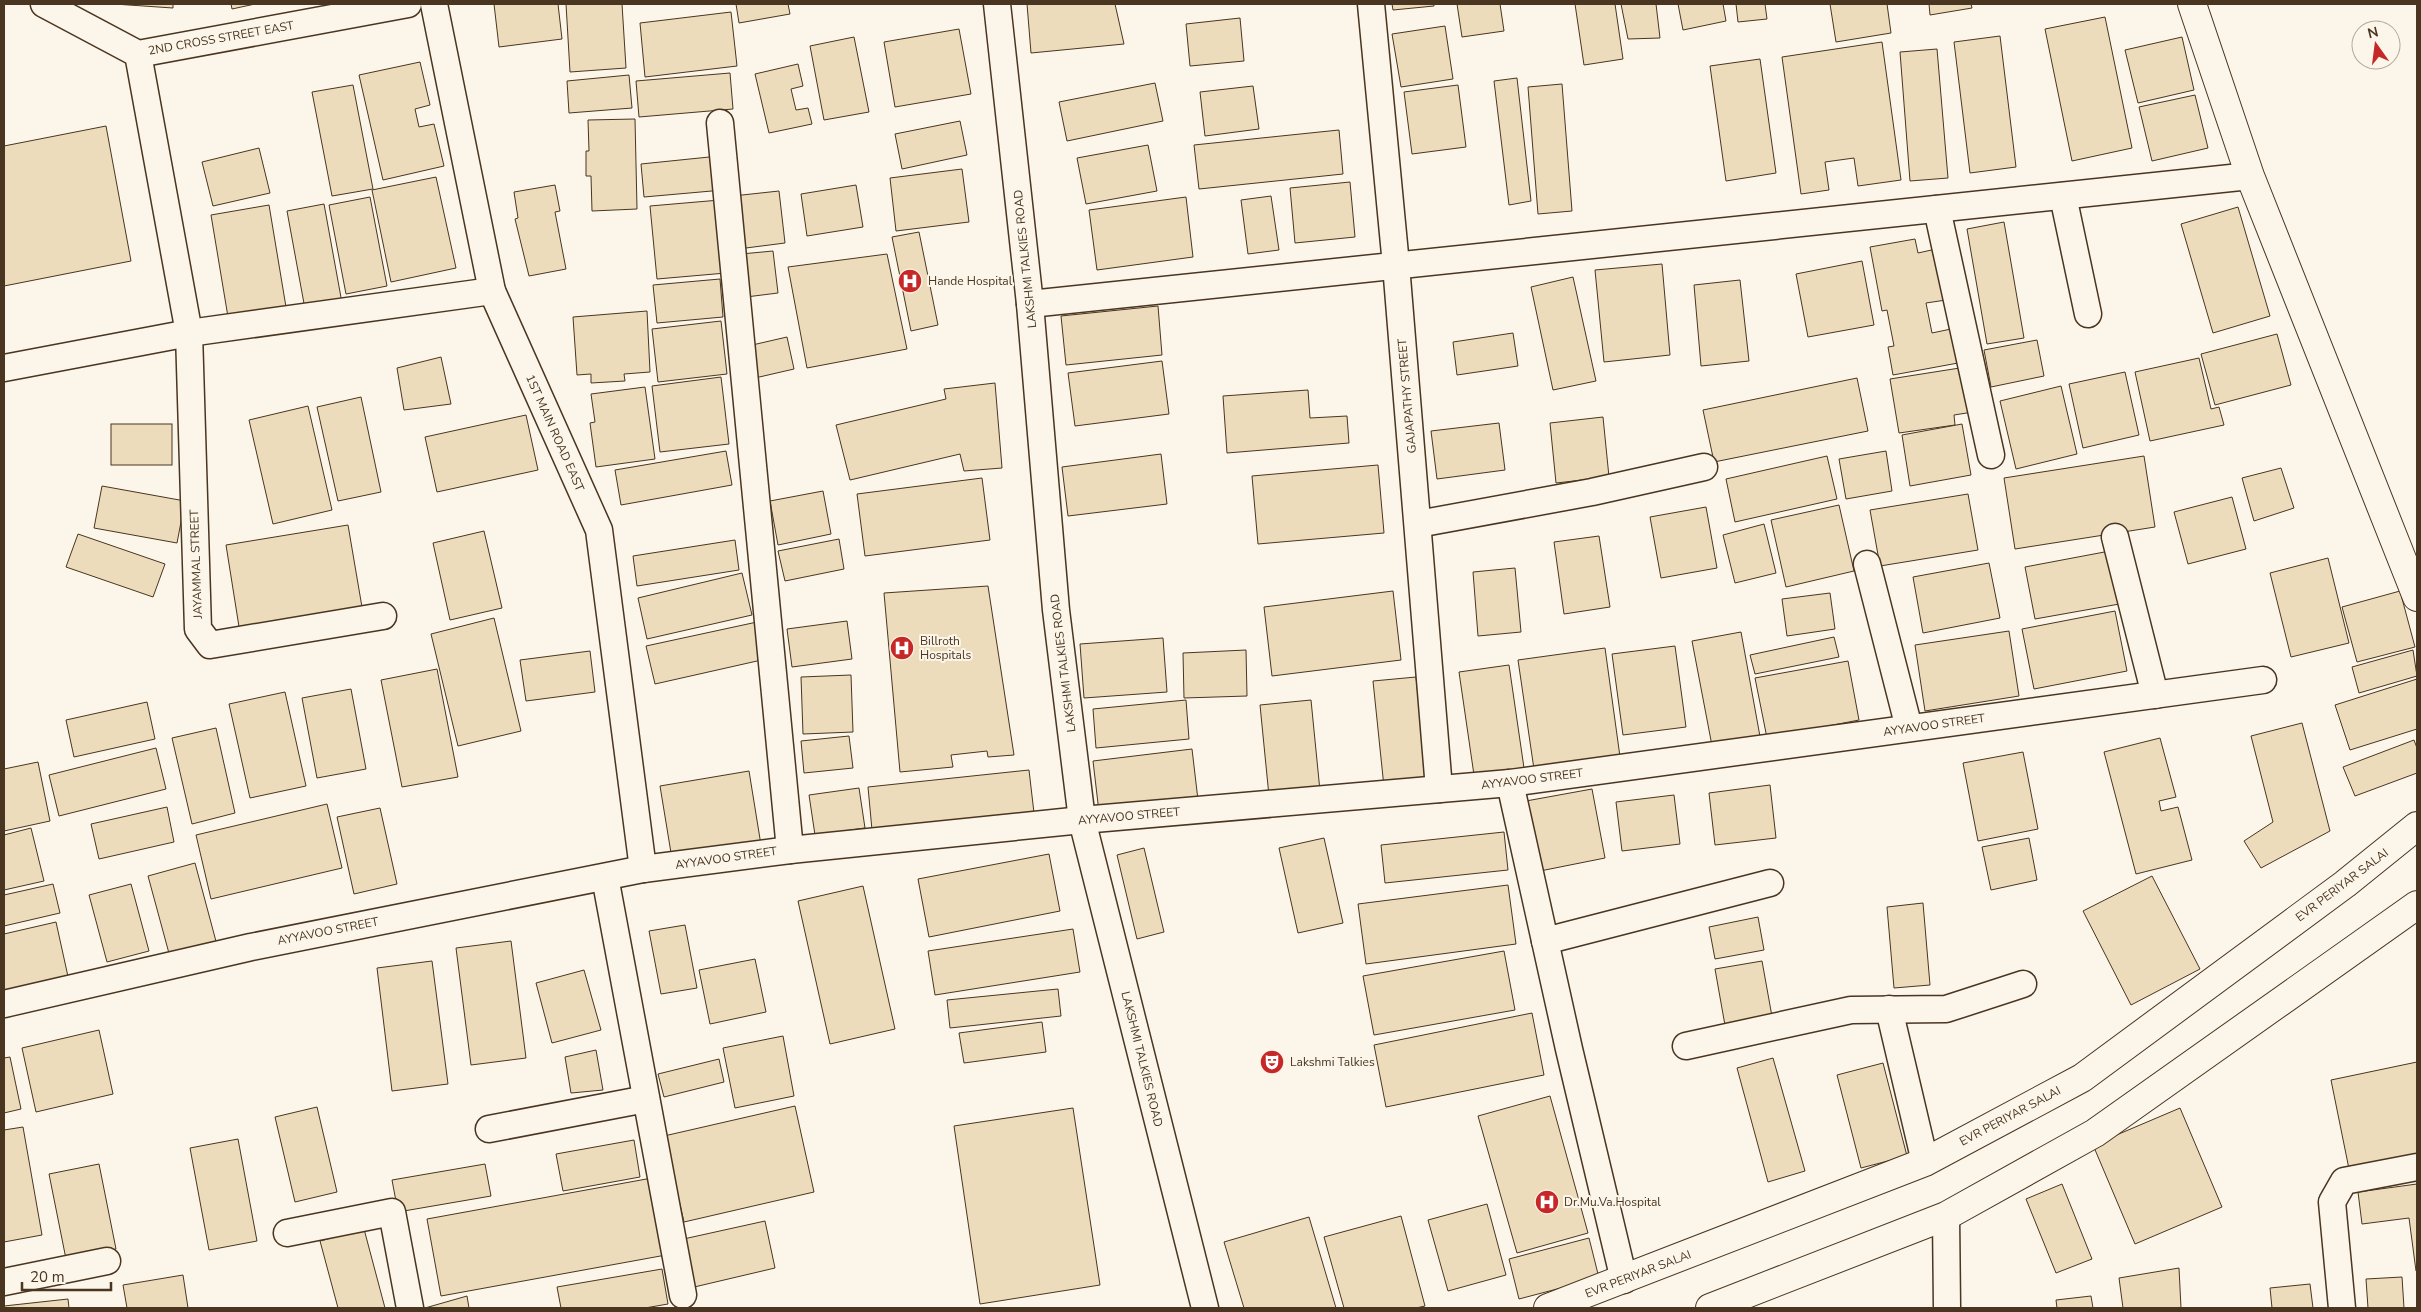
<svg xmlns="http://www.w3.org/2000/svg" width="2421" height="1312" viewBox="0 0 2421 1312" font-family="'Nunito Sans',sans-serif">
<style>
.building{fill:#ecdcbc;stroke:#4a3520}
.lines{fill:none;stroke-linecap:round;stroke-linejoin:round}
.street-casing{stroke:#4a3520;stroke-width:29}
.secondary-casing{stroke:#4a3520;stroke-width:30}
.primary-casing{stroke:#4a3520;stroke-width:30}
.street{stroke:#fbf6e9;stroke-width:26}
.secondary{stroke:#fbf6e9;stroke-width:28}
.primary{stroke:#fbf6e9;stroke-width:28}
.labels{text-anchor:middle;stroke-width:4;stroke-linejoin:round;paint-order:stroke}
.street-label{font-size:12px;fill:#4a3520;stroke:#fbf6e9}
.poi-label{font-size:12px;fill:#4a3520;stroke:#fbf6e9;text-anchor:start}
</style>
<rect width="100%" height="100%" fill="#fbf6e9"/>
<g class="building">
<path d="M114,4H173V8Z"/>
<path d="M231,4H255L232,9Z"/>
<path d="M494,4H558L562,39L499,47Z"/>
<path d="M566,4H622L626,68L570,72Z"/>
<path d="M736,4H788L790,14L739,23Z"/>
<path d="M1027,4H1115L1124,44L1031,53Z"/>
<path d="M1392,4H1434V6L1393,10Z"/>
<path d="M1457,4H1500L1504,31L1462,37Z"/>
<path d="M1575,4H1615L1623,59L1584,65Z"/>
<path d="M1621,4H1656L1660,38L1628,39Z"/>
<path d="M1678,4H1723L1726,21L1683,30Z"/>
<path d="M1736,4H1765L1767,19L1738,22Z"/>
<path d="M1830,4H1887L1891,33L1836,42Z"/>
<path d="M1929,4H1971L1972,8L1930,15Z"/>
<path d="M731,12L737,66L645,77L640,23Z"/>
<path d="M2105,17L2132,148L2072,161L2045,29Z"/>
<path d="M1240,18L1244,61L1190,66L1186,24Z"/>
<path d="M1445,26L1453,79L1401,87L1392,34Z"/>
<path d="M959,29L971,94L895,107L884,42Z"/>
<path d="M2000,36L2016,167L1970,173L1954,42Z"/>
<path d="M854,37L869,112L824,120L810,46Z"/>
<path d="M2182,37L2194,90L2138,103L2125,50Z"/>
<path d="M1882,42L1901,180L1858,186L1854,158L1825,162L1829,190L1801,194L1782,57Z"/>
<path d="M1937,49L1948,178L1910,181L1900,52Z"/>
<path d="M1760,59L1776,173L1726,181L1710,66Z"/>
<path d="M420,62L430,105L415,109L419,127L434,124L444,166L383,180L359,75Z"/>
<path d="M798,64L803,86L791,89L796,110L808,108L812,124L769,133L755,74Z"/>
<path d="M730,73L733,109L639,117L636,81Z"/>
<path d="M629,75L632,108L569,113L567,81Z"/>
<path d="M1517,78L1531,201L1509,205L1494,81Z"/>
<path d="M1155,83L1163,121L1067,141L1059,102Z"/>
<path d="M1562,84L1572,211L1538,214L1528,87Z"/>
<path d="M353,85L373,189L332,196L312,92Z"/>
<path d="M1458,85L1466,147L1412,154L1404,92Z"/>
<path d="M1253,86L1259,129L1205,136L1200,92Z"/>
<path d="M2195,95L2208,148L2152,161L2139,107Z"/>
<path d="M635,119L637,209L592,211L591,176H586V151H589L588,120Z"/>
<path d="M960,121L967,155L902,169L895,134Z"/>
<path d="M106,126L131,261L4,286V146Z"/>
<path d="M1339,130L1343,174L1199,189L1194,145Z"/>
<path d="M1148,145L1157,191L1086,204L1077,158Z"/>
<path d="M259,148L270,193L213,206L202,162Z"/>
<path d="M719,156L723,190L644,197L641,164Z"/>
<path d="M962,169L969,222L896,231L890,178Z"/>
<path d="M436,177L456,268L391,282L372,190Z"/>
<path d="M1350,182L1355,237L1295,243L1290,188Z"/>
<path d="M555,185L560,211L555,212L566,269L529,276L515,219L518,218L514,192Z"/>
<path d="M856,185L863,227L807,236L801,194Z"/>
<path d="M779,191L785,243L738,249L733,196Z"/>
<path d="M1271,196L1279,250L1248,254L1241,200Z"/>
<path d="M370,197L387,286L346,294L329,205Z"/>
<path d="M1186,197L1193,257L1097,270L1089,210Z"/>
<path d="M720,200L726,273L657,279L650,206Z"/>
<path d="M324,204L342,303L305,309L287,211Z"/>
<path d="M269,205L287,313L229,323L211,215Z"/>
<path d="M2238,207L2270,316L2213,333L2181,224Z"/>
<path d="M2004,222L2024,338L1987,344L1967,229Z"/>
<path d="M919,232L938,325L911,331L892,237Z"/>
<path d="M1915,239L1918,253L1936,249L1946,300L1926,303L1932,333L1951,329L1958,363L1893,375L1888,347L1894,346L1887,310L1882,311L1870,247Z"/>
<path d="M773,251L778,293L746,297L741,254Z"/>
<path d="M887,254L907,349L807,368L788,267Z"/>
<path d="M1862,261L1874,325L1808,337L1796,274Z"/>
<path d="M1662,264L1670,355L1604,362L1595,270Z"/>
<path d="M1573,277L1596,381L1553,390L1531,287Z"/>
<path d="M720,279L723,317L657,323L653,285Z"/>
<path d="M1740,280L1749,361L1701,366L1694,285Z"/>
<path d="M1158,306L1162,355L1066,365L1061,316Z"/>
<path d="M647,311L650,372L624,374L625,381L591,383V374L577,375L573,317Z"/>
<path d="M721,321L727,374L658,382L652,329Z"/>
<path d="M1513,333L1518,366L1457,375L1453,342Z"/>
<path d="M2277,334L2291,385L2215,405L2201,354Z"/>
<path d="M787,337L794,369L755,378L748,346Z"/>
<path d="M2037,340L2044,376L1991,387L1984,350Z"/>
<path d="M441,357L451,404L404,410L397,368Z"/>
<path d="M2199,358L2211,409L2219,407L2224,425L2150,441L2135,372Z"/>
<path d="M1162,361L1169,414L1075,426L1068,373Z"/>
<path d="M1966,367L1973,412L1954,415L1955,425L1899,433L1890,379Z"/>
<path d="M2125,372L2139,435L2083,448L2069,384Z"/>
<path d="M721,377L729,444L660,452L652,386Z"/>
<path d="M1857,378L1868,431L1714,462L1703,410Z"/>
<path d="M995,383L1002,468L964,471L960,454L850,480L836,425L946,399L944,389Z"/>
<path d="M2061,386L2077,454L2016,469L2000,401Z"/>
<path d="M645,387L655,459L596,467L590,423L595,422L591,394Z"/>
<path d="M1308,390L1310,418L1347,416L1349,443L1227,453L1223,396Z"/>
<path d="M361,397L381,492L338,501L317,407Z"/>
<path d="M308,406L332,510L273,524L249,420Z"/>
<path d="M526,415L538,470L437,492L425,437Z"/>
<path d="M1603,417L1609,477L1556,483L1550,423Z"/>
<path d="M1499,423L1505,470L1437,479L1431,431Z"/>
<rect x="111" y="424" width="61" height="41"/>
<path d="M1962,424L1971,475L1910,486L1902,435Z"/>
<path d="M726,451L732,485L621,505L615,470Z"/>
<path d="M1886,451L1892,491L1846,499L1839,459Z"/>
<path d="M1161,454L1167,504L1068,516L1062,467Z"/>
<path d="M1827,456L1837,499L1735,522L1726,479Z"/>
<path d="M2144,456L2155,527L2015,549L2004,478Z"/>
<path d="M1378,465L1384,533L1258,544L1252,476Z"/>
<path d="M2281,468L2294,508L2254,521L2242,478Z"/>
<path d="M982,478L990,540L865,556L857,494Z"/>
<path d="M102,486L185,501L177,543L94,528Z"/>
<path d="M823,491L831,534L778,545L770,501Z"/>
<path d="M1968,494L1978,550L1880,566L1870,510Z"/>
<path d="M2232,497L2246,549L2188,564L2174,512Z"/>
<path d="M1839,505L1854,571L1786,587L1771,520Z"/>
<path d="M1706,507L1717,568L1661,578L1650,517Z"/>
<path d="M1764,524L1776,573L1735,583L1723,535Z"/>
<path d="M348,525L363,613L240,633L226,545Z"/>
<path d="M484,531L502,608L450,620L433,543Z"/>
<path d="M78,534L165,564L153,597L66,567Z"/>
<path d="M1599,536L1610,607L1564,614L1554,542Z"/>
<path d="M839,539L844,569L785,581L778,551Z"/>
<path d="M735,540L739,570L637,586L633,556Z"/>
<path d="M2115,550L2125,603L2035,619L2025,567Z"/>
<path d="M2328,558L2349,643L2291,657L2270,573Z"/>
<path d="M1989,563L2000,618L1923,633L1913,577Z"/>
<path d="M1515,568L1521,632L1478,636L1473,572Z"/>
<path d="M742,573L752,615L647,639L638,598Z"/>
<path d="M988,586L1014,755L988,757L987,751L951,755L953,767L900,772L884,593Z"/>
<path d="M1393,591L1401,660L1272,676L1264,607Z"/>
<path d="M2400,591L2415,647L2357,662L2342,607Z"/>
<path d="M1830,593L1835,629L1787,636L1782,599Z"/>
<path d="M2115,611L2127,671L2034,689L2022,629Z"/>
<path d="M494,618L521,731L458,746L431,634Z"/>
<path d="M847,621L852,659L792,667L787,629Z"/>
<path d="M757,622L766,659L655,684L646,646Z"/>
<path d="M2009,631L2019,696L1925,711L1915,645Z"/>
<path d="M1741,632L1761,742L1713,751L1692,641Z"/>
<path d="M1834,637L1839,657L1755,674L1750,655Z"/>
<path d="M1163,638L1167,692L1084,698L1080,644Z"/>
<path d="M1675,646L1686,727L1623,735L1612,654Z"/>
<path d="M1605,648L1621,764L1535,776L1518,660Z"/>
<path d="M1246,650L1247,696L1184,698L1183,653Z"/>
<path d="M2413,650L2417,676L2359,693L2352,667Z"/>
<path d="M590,651L595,692L526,701L520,660Z"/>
<path d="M1848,661L1859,720L1767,738L1755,678Z"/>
<path d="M1509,665L1524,768L1474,775L1459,672Z"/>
<path d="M437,669L458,777L402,787L381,680Z"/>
<path d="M851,675L853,732L803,734L801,677Z"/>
<path d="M1416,677L1427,783L1384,787L1373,681Z"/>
<path d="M2417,679V729L2350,750L2335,705Z"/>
<path d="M351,689L366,769L317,778L302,698Z"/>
<path d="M285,692L306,786L250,798L229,704Z"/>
<path d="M1186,700L1189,739L1096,748L1093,709Z"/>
<path d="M1311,700L1320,791L1269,796L1260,705Z"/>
<path d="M147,702L155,739L74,757L66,720Z"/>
<path d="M2302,723L2330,831L2261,868L2244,841L2273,822L2251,736Z"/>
<path d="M216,728L235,813L192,824L172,738Z"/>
<path d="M849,736L853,768L804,773L801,741Z"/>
<path d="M2160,738L2176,797L2159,801L2161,811L2178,807L2192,860L2136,874L2104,752Z"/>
<path d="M2414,740L2417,748V773L2355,796L2343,767Z"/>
<path d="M156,748L166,789L59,816L49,775Z"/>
<path d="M1192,749L1198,800L1099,812L1093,761Z"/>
<path d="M2023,752L2038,829L1978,841L1963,763Z"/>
<path d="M38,762L50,821L4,831V769Z"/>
<path d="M1029,770L1034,813L872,830L868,787Z"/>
<path d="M749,771L761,845L672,859L660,786Z"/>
<path d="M1770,785L1776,838L1715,845L1709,793Z"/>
<path d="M859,788L865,828L815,835L809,795Z"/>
<path d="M1592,789L1605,858L1540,871L1526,801Z"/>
<path d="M1674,795L1680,844L1622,851L1616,802Z"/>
<path d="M327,804L342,868L211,899L196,835Z"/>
<path d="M167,807L174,842L99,859L91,824Z"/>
<path d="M380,808L397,884L354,894L337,817Z"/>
<path d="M31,828L44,881L4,890V835Z"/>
<path d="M1504,832L1508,870L1385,883L1381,845Z"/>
<path d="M1324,838L1343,923L1298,933L1279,848Z"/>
<path d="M2029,838L2037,880L1991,890L1982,847Z"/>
<path d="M1144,848L1164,932L1137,939L1117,855Z"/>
<path d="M1049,854L1060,911L929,937L918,879Z"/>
<path d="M195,863L217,945L170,957L148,876Z"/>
<path d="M2152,876L2200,969L2131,1005L2083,911Z"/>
<path d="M53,884L60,913L4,926V895Z"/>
<path d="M131,884L149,951L107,962L89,895Z"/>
<path d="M1508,885L1516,944L1366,964L1358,904Z"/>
<path d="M863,886L895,1029L830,1044L798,901Z"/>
<path d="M1923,903L1930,985L1894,988L1887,907Z"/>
<path d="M1758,917L1764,950L1715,959L1709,927Z"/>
<path d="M56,922L69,981L4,996V934Z"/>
<path d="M685,925L697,988L661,994L649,931Z"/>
<path d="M1073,929L1080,972L935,995L928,951Z"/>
<path d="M511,941L526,1058L471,1065L456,948Z"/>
<path d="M1504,951L1515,1010L1374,1035L1363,976Z"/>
<path d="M755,959L766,1012L710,1024L699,970Z"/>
<path d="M432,961L448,1084L392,1091L377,968Z"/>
<path d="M1762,961L1773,1022L1726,1031L1715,969Z"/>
<path d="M584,970L601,1030L552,1043L536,983Z"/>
<path d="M1058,989L1061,1016L950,1028L947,1000Z"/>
<path d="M1532,1013L1544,1075L1386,1107L1374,1045Z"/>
<path d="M1042,1022L1046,1052L964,1063L959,1033Z"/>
<path d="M99,1030L113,1094L36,1112L22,1048Z"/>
<path d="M783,1036L794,1096L735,1108L723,1048Z"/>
<path d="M596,1050L603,1090L571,1093L565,1057Z"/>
<path d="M10,1057L21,1109L4,1113V1058Z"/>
<path d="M1773,1058L1805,1171L1768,1182L1737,1068Z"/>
<path d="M719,1059L724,1082L664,1097L658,1074Z"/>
<path d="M2417,1062V1154L2349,1169L2331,1080Z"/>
<path d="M1883,1063L1907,1156L1861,1168L1837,1075Z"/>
<path d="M1550,1096L1588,1233L1517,1253L1478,1116Z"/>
<path d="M795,1106L814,1192L684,1222L664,1136Z"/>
<path d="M317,1107L337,1192L295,1202L275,1117Z"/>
<path d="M1073,1108L1100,1285L980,1304L954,1126Z"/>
<path d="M2180,1108L2222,1207L2135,1244L2093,1145Z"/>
<path d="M23,1127L42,1235L4,1242V1130Z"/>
<path d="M238,1139L257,1241L209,1250L190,1148Z"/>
<path d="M634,1140L640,1177L563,1191L556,1154Z"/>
<path d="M99,1164L116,1249L66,1259L49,1174Z"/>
<path d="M485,1164L491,1196L398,1212L392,1180Z"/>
<path d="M652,1178L666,1255L441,1296L427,1219Z"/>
<path d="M2062,1184L2092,1259L2056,1273L2026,1199Z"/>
<path d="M2417,1184V1271H2416L2409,1218L2362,1224L2358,1192Z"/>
<path d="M1487,1204L1506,1275L1448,1291L1428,1220Z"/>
<path d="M1401,1216L1425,1306L1416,1308H1344L1324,1237Z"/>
<path d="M1309,1217L1336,1308H1244L1224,1242Z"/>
<path d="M765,1221L775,1268L690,1288L679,1240Z"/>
<path d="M364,1229L385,1308H338L320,1241Z"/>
<path d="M1589,1238L1599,1278L1519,1299L1509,1259Z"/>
<path d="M2179,1268L2181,1308H2123L2119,1278Z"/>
<path d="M662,1269L668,1304L645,1308H561L557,1287Z"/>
<path d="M183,1275L188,1308H127L123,1285Z"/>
<path d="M2402,1277L2404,1308H2368L2366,1279Z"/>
<path d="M2310,1284L2313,1308H2272L2270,1288Z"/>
<path d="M467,1296L469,1308H425Z"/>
<path d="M2091,1296L2093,1308H2057L2056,1300Z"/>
<path d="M68,1299L69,1308H4V1306Z"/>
</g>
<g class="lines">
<g class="street-casing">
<g id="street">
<path d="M44,4L138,54L408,4"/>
<path d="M434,4L492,291L599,530L643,869"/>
<path d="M997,4L1030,304L1056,610L1082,820L1205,1308"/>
<path d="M1371,4L1396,265L1439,789"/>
<path d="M138,54L189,333L198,629L210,645L383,616"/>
<path d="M720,123L790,850"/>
<path d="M2063,196L2088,314"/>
<path d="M1937,209L1991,455"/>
<path d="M1030,304L2250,176"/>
<path d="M4,368L189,333L492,291"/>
<path d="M1418,524L1592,492L1704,467"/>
<path d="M2115,537L2155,695"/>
<path d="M1867,564L1909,728"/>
<path d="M1510,783L1569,1049L1624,1280"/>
<path d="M605,877L683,1295"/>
<path d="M1545,941L1770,883"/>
<path d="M4,1004L251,947L643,869L790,850L1082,820L1510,783L2263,680"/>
<path d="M1889,1009L1925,1162"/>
<path d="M1686,1046L1851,1010L1946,1009L2023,984"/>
<path d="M489,1129L646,1099"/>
<path d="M1946,1216L1947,1308"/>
<path d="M287,1233L392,1212L410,1308"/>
<path d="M4,1282L107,1261"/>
<path d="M2342,1308L2332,1202L2344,1181L2417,1167"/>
</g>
</g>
<g class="secondary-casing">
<path id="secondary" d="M2192,4L2250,176L2417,597"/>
</g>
<g class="primary-casing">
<g id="primary">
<path d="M1548,1308L1925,1162L2082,1078L2345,884L2417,826"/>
<path d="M1710,1308L1946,1216L2095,1133L2417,905"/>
</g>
</g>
<use href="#street" class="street"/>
<use href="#secondary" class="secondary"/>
<use href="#primary" class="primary"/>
</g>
<defs>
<g id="hospital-disc" transform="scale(1.25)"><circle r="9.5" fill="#c62828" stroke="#fbf6e9"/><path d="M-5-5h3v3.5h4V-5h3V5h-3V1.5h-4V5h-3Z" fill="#fff"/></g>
<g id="theatre-disc" transform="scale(1.25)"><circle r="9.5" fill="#c62828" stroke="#fbf6e9"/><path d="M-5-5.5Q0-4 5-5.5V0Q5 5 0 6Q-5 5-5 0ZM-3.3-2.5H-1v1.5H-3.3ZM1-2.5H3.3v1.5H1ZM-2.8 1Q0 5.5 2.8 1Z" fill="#fff"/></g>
</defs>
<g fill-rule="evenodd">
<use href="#hospital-disc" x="910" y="281"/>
<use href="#hospital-disc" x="902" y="648"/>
<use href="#theatre-disc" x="1272" y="1062"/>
<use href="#hospital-disc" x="1547" y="1202"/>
</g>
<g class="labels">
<g class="street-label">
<text transform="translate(221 38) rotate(-10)" y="4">2ND CROSS STREET EAST</text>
<text transform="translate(1025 259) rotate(-96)" y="4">LAKSHMI TALKIES ROAD</text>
<text transform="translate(1407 396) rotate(-95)" y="4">GAJAPATHY STREET</text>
<text transform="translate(555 433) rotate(66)" y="4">1ST MAIN ROAD EAST</text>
<text transform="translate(196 564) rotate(-92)" y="4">JAYAMMAL STREET</text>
<text transform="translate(1063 663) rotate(-97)" y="4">LAKSHMI TALKIES ROAD</text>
<text transform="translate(1934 725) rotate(-8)" y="4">AYYAVOO STREET</text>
<text transform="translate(1532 779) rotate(-7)" y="4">AYYAVOO STREET</text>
<text transform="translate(1129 816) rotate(-5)" y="4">AYYAVOO STREET</text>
<text transform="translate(726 858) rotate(-8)" y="4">AYYAVOO STREET</text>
<text transform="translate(2342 885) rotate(-37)" y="4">EVR PERIYAR SALAI</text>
<text transform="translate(328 931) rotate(-11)" y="4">AYYAVOO STREET</text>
<text transform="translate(1142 1059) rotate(76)" y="4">LAKSHMI TALKIES ROAD</text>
<text transform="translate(2010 1116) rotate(-28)" y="4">EVR PERIYAR SALAI</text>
<text transform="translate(1638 1274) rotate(-21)" y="4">EVR PERIYAR SALAI</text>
</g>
<g class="poi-label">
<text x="928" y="285">Hande Hospital</text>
<text x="920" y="645">Billroth<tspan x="920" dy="14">Hospitals</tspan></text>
<text x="1290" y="1066">Lakshmi Talkies</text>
<text x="1564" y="1206">Dr.Mu.Va.Hospital</text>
</g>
</g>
<rect width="2421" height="1312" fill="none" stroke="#4a3520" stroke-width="10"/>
<g transform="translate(2376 45) rotate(346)"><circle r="24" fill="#fbf6e9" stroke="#b4a999"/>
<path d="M0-4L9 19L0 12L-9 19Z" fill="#c62828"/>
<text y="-8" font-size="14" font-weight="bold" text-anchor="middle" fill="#4a3520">N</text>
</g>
<path d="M22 1282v8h89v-8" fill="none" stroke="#4a3520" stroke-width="2.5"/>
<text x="30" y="1282" font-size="15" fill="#4a3520" stroke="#fbf6e9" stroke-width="4" paint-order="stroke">20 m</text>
</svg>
